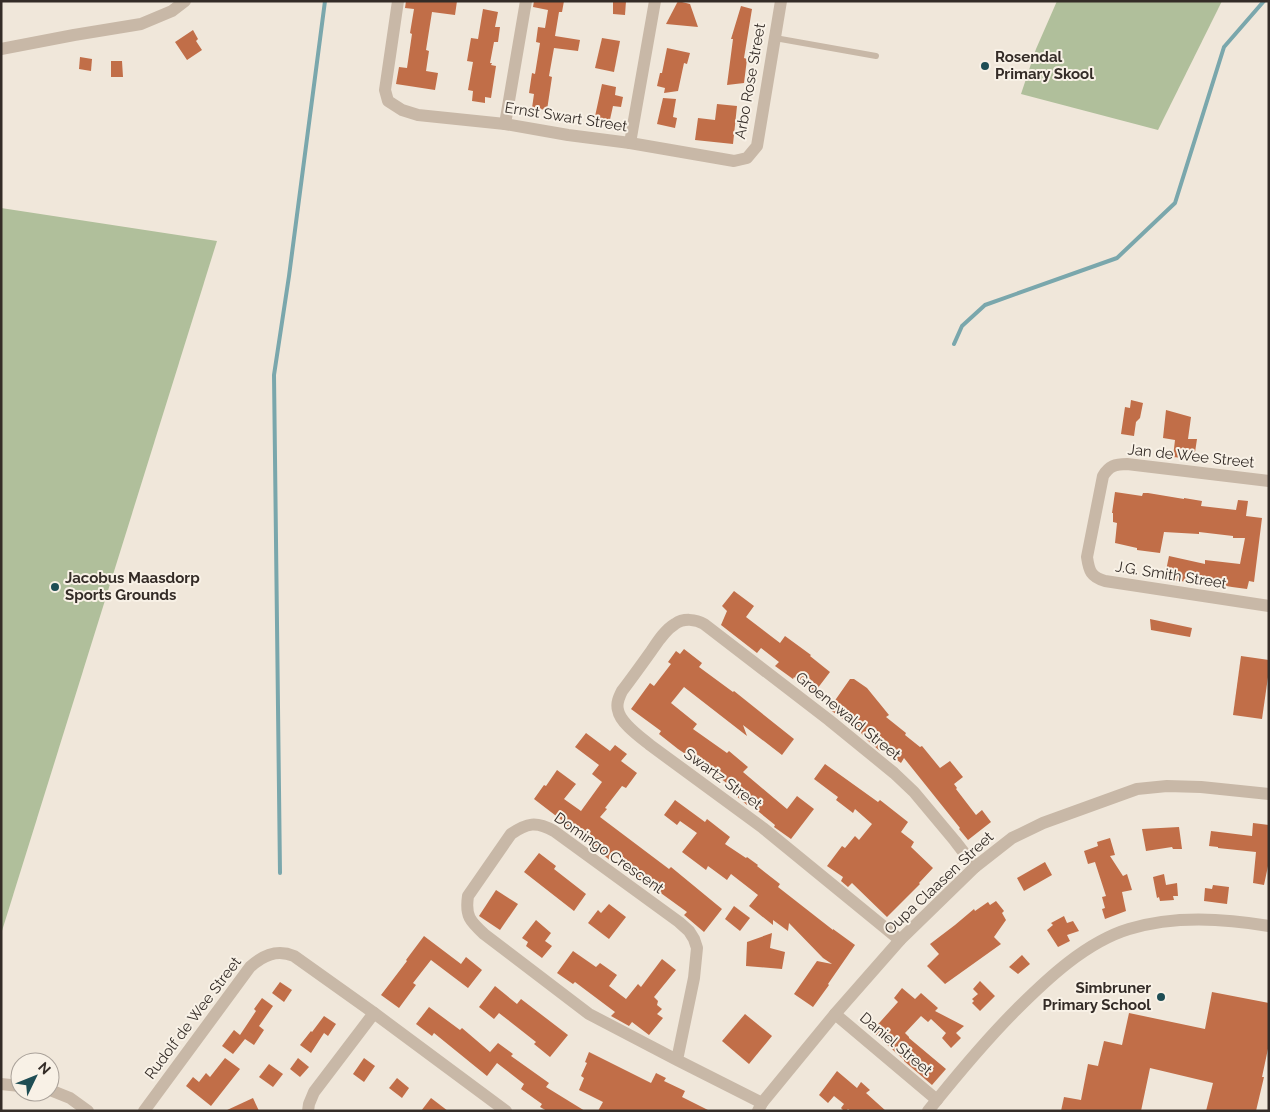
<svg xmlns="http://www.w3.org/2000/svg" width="1270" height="1112" viewBox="0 0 1270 1112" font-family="Raleway,sans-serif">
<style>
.green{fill:#b0bf9b}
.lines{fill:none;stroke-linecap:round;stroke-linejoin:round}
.stream{stroke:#7aa7ac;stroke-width:4}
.building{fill:#c16e48}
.service{stroke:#c8b8a7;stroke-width:6}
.minor{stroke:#c8b8a7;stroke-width:12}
.poi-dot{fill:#1e4d54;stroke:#f8f1e6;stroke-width:2}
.labels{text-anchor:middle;stroke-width:4;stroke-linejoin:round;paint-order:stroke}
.poi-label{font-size:15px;font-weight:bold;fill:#342c27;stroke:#f8f1e6;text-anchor:start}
.street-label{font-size:15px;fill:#342c27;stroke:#f8f1e6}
</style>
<rect width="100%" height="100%" fill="#f0e7da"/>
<g class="green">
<path d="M1057,1H1222L1158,130L1021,94L1036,49Z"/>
<path d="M1,208L217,241L1,934Z"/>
</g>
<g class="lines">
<g class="stream">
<path d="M954,344L962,326L985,305L1117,258L1175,203L1224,47L1264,1"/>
<path d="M280,873L274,375L289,276L325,1"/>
</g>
</g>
<g class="building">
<path d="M406,1H457L455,15L432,12L426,50L429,51L426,71L438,73L435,90L396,84L399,67L407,68L412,34L410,33L414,9L405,8Z"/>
<path d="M534,1H564L562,12H559L555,36L580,40L578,51L554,48L549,76L552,77L547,110L532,108L534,94L529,93L532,73L535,74L540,43L536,42L538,27L545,28L548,10L533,7Z"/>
<path d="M613,1H626L625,15L613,14Z"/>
<path d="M678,1L690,4L698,27L666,24Z"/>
<path d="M741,6L752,9L744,58L747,59L744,83L727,85L733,39H731Z"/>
<path d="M483,9L498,12L495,27H500L498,42H494L490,63H492L491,65L496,66L491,98L485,97V103L472,101L473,91L468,90L473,62L467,61L471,38L478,39Z"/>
<path d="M193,30L198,39L196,41L202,50L187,60L175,42Z"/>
<path d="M602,38L620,41L614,72L595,68Z"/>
<path d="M667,48L690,53L687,64L684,63L678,91L664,93L665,88L657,86L660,73H662Z"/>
<path d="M80,57L92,59L91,71L79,69Z"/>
<path d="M111,61H122L123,77H111Z"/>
<path d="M602,84L616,87L615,95L623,97L621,107L613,106L609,124L594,121Z"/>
<path d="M663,98L676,99L673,117L677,118L675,128L657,124Z"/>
<path d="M717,104L737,106L733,144L695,140L698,118L715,120Z"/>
<path d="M1131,400L1143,403L1140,418L1136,422L1134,436L1121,434L1125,407L1130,408Z"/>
<path d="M1166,410L1191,417L1188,439H1197L1194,459L1173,457L1175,440L1163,438Z"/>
<path d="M1115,492L1142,496L1143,493H1148L1184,499V498L1202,501L1201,506L1236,510L1238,500L1248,501L1246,516L1262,518L1254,582L1249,581L1247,589L1232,587L1193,580V582L1164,580L1169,556L1205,564V560L1240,564L1245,538H1233V536L1199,532V534L1164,532L1160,553L1137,550V548L1115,543L1117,523L1113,522V513H1112Z"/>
<path d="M734,591L754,606L746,617L780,643L785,636L811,655L810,656L830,672L814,693L794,677L793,679L775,666L779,662L761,648L757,653L721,625L727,611L722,606Z"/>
<path d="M1150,619L1192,628L1190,637L1151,630Z"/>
<path d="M684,649L702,663L699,667L733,692L734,691L794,739L782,755L743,725L747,736L684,687L671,703L697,724L693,729L727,753L729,751L748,767L743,772L787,809L797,796L814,809L791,839L774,827L775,825L748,803L747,805L728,789L731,787L703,763L702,765L678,749L659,734L661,731L631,709L650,683L654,686L671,664L668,662L676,651L680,654Z"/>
<path d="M1241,656L1269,660V670L1262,719L1233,715Z"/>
<path d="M850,679H854L867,688L889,715L886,717L906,733L905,735L920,747L922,746L940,768L950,761L963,777L954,784L957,788L956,789L976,815L982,810L991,822L968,840L959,829L960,828L904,758L901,763L882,749L880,751L867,740L847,716L844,720L829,709Z"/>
<path d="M586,733L610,751L615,745L627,754L621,761L637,773L626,788L622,786L605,808L607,809L600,817L669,869L671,867L722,909L704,932L684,915L687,912L629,870L633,865L617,853L611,861L598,851L600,849L563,823L564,822L534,799L544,785L546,786L557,770L576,784L564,799L581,811L602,782L592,774L599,765L575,747Z"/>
<path d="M825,764L878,802L880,800L908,822L901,832L914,842L911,847L933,868L919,883L920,884L887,917L852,883L848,887L841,881L843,877L827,866L842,846L845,848L855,836L859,840L872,824L855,809L853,813L836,800L838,797L814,779Z"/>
<path d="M675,800L705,822L707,819L730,837L725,844L746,858L747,857L758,865L757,866L780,884L778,887L833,930V929L855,945L828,984L829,985L813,1007L794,994L817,961L832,964L823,958L789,923L788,931L773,920V925L749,906L758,895L731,874L727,880L708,866L706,870L682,852L697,833L680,821L677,825L664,815Z"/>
<path d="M1253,823L1269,825V866H1268L1264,885L1253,883L1256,852L1218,848V847L1209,846L1211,831L1252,836Z"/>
<path d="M1179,827L1182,849H1173L1172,847L1146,851L1142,829Z"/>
<path d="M1110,838L1115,855L1110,856L1123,876L1127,874L1132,890L1122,892L1126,911L1105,919L1102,909L1105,908L1102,897L1106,896L1095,862L1088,864L1084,851L1098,846L1097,842Z"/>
<path d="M539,853L556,866L554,869L586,894L574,911L524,872Z"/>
<path d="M1045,862L1052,875L1024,891L1017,878Z"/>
<path d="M1164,874L1166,885L1177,883L1178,896H1173L1174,900L1160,901L1159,897L1157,898L1153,877Z"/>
<path d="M1213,885L1229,887L1227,904L1204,901L1205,888L1212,889Z"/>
<path d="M496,890L518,904L500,930L479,916Z"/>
<path d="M996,901L1004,911L1002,913L1006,920L994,937L1001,944L945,984L927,966L939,954L930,944L955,925L974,909L975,911L988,902L990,905Z"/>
<path d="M609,904L626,917L609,939L588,923L598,910L601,913Z"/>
<path d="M734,906L750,918L740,931L725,919Z"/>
<path d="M1064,916L1067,923L1073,921L1079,931L1067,935L1070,941L1058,947L1047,930L1053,925L1051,923Z"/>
<path d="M536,920L551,933L545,941L552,946L542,958L526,946L528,942L522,938Z"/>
<path d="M772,933L770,948L785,952L782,969L746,966L747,942Z"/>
<path d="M424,936L461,964L466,957L482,970L468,988L431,960L413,983L416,985L399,1008L381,995L407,961L406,960Z"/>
<path d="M573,951L596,967L600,963L617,975L609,986L626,999L638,984L641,987L662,959L676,970L654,997L658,1001L657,1005L662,1009L657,1014L663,1018L649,1035L632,1022L629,1026L611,1016L615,1012L575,982L573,984L557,973Z"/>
<path d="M1022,955L1030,964L1018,974L1009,967Z"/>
<path d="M980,981L995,996L980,1011L972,1003L974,1001L972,999L978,994L973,989Z"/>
<path d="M280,982L292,990L284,1002L272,993Z"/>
<path d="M495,986L517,1004L521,999L568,1035L550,1057L534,1044L536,1042L499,1013L494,1019L479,1007Z"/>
<path d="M902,988L915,999L921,993L938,1008L935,1011L964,1026L956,1033L961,1038L951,1048L942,1038L946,1033L931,1019L928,1022L921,1016L905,1033L909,1037V1038L946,1069L932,1085L904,1061V1060L872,1031L898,1002L894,998Z"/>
<path d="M1212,992L1269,1003V1044L1262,1077H1264L1256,1111H1206L1213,1083L1150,1068L1141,1111H1061L1064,1097L1081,1100L1088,1064L1098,1066L1104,1041L1122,1045L1129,1013L1205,1029Z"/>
<path d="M262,998L273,1006L259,1026L264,1030L254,1045L245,1039L233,1054L222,1046L234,1030L240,1035L256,1011L254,1009Z"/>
<path d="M429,1007L460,1030L462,1028L490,1052L498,1043L513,1054L511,1056L549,1083L546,1087L585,1111H547L540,1107L542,1104L521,1089L524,1084L497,1063L487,1076L434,1033L432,1036L416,1024Z"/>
<path d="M745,1014L772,1036L749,1064L722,1041Z"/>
<path d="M324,1016L336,1024L328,1036L324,1033L311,1053L300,1045L311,1031L312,1032Z"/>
<path d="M589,1052L651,1083L656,1073L666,1078L664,1081L685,1091L682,1097L710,1111H598L603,1102L579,1090L584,1078L581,1076L587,1063L585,1062Z"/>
<path d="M225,1058L240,1069L211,1106L186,1086L193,1077L199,1082L206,1073L210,1077Z"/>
<path d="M298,1058L309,1067L300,1077L290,1069Z"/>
<path d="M364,1058L375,1066L364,1082L353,1074Z"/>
<path d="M269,1064L283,1074L273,1087L259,1077Z"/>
<path d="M837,1071L857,1088L861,1082L870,1090L866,1093L886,1111H851L848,1109L846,1111H844L841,1108L844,1104L834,1096L828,1103L819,1095Z"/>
<path d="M397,1078L409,1088L402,1098L389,1088Z"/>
<path d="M253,1098L259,1111H225Z"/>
<path d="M431,1098L448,1111H421Z"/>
</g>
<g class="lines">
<path class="service" d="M775,38L876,56"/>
<g class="minor">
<path d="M398,1L385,90L388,101L402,110L418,115L505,124L568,135L630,143L734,161L747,158L757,146L781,1"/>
<path d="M1,49L74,35L141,24L172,11L185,1"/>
<path d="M505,124L526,1"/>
<path d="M630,143L655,1"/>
<path d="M1269,481L1127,464C1115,464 1109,466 1103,476L1087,557C1089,571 1091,577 1105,581L1269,606"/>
<path d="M900,940L763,828L650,745C640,737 620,723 618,710C616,703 619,697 622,691C632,678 642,664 652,650C658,641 665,630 675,624C683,618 696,619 704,624L829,720L894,773L914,792L955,841L975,867"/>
<path d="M835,1014L937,1100"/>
<path d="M677,1060L694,978L697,948L694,939L689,931L679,922L554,831C536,821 527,823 511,834L468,896C465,916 470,921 484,934L589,1014L677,1060L762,1103"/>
<path d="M1,1084L20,1086"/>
<path d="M50,1090L70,1098L88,1111"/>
<path d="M144,1111L250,967C263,955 277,949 294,956L374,1013L506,1111"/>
<path d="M308,1111L309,1104L314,1092L374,1013"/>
<path d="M758,1111L762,1103L835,1014L900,940L975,867L1012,838L1043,823L1137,789L1167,786L1201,787L1269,794"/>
<path d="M928,1111C956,1076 984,1042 1016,1010C1047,979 1086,942 1129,929C1174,915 1223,918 1269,926"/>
</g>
</g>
<g class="poi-dot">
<circle cx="985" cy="66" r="5"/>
<circle cx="55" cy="587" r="5"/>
<circle cx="1161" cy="997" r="5"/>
</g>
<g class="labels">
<g class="poi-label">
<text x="995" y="62">Rosendal<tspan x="995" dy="17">Primary Skool</tspan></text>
<text x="65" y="583">Jacobus Maasdorp<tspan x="65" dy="17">Sports Grounds</tspan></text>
<text x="1151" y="993" text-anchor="end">Simbruner<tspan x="1151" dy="17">Primary School</tspan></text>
</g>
<g class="street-label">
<text transform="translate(750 81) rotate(-80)" y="5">Arbo Rose Street</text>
<text transform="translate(566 117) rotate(9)" y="5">Ernst Swart Street</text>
<text transform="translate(1191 456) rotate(6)" y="5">Jan de Wee Street</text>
<text transform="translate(1171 575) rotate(9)" y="5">J.G. Smith Street</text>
<text transform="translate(848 716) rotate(39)" y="5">Groenewald Street</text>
<text transform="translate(723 779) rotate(36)" y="5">Swartz Street</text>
<text transform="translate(609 853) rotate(35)" y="5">Domingo Crescent</text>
<text transform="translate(939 883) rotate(-43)" y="5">Oupa Claasen Street</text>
<text transform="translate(193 1018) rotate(-53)" y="5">Rudolf de Wee Street</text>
<text transform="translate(896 1044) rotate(40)" y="5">Daniel Street</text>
</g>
</g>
<rect width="1270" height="1112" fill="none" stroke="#342c27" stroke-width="5"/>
<g transform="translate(35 1077) rotate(47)"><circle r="24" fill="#f8f1e6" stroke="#aaa29a"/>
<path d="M0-4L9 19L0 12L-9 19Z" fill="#1e4d54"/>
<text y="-8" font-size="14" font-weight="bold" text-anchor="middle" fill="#342c27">N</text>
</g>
</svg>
